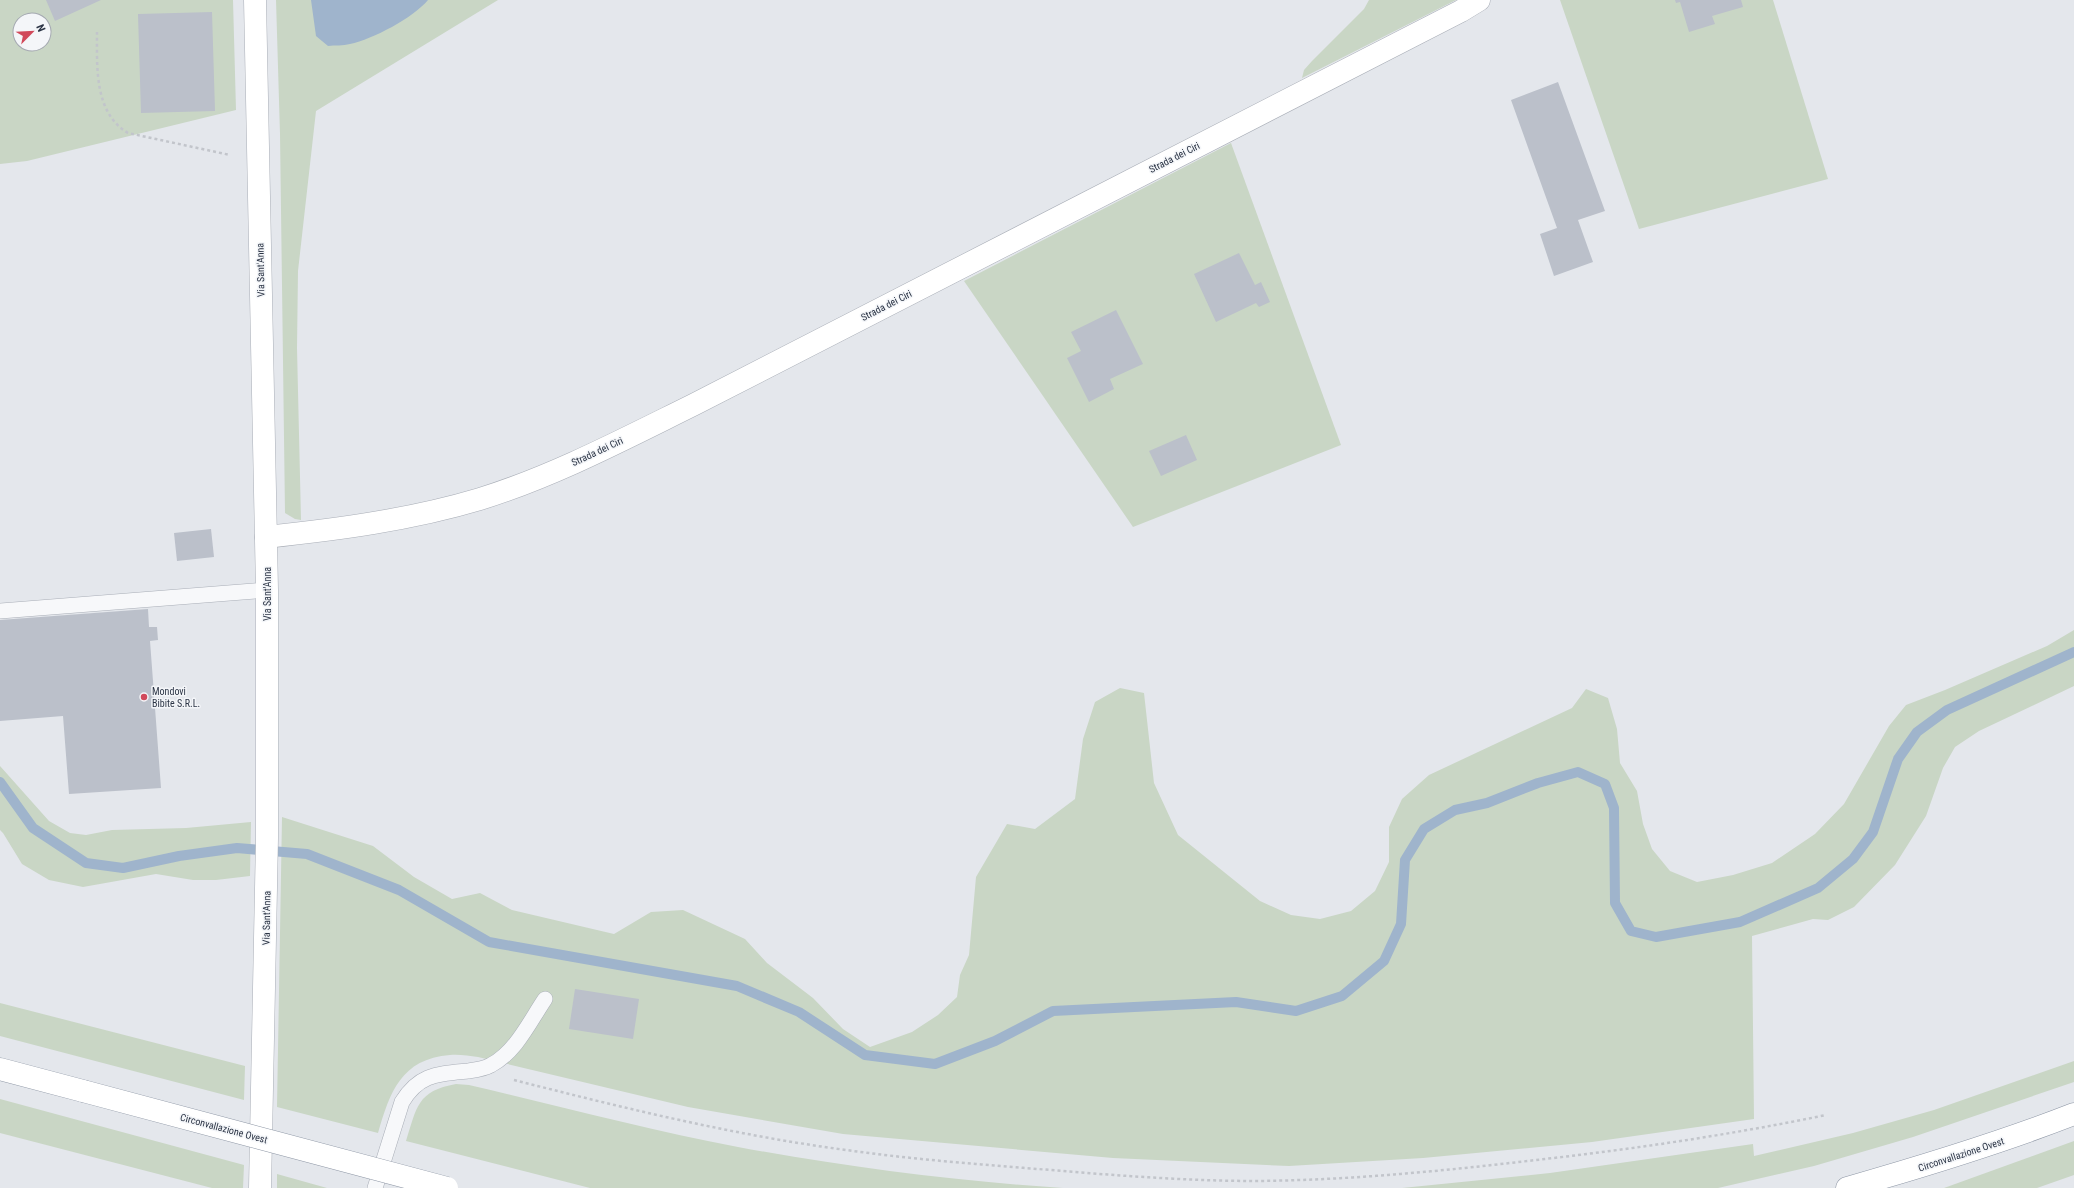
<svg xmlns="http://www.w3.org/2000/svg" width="2074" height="1188" viewBox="0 0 2074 1188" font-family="'Roboto Condensed',sans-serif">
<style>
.green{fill:#c9d6c5;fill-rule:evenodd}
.water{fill:#9fb4cc}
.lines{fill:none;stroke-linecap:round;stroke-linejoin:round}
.stream{stroke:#9fb4cc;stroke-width:10}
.building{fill:#bbc0ca}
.lane-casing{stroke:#a9aeb7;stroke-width:16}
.secondary-casing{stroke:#a9aeb7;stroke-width:23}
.highway-casing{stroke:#8b94a3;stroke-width:23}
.path{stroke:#c2c5cb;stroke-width:2.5;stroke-dasharray:3 3;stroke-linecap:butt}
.lane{stroke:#f7f8fa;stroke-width:15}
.secondary{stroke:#fff;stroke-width:22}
.highway{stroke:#fff;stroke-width:22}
.highway-bridge-casing{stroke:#8b94a3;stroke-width:23;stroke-linecap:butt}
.highway-bridge{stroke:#fff;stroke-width:22}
.poi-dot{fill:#d1495b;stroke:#f4f6f9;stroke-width:1.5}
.labels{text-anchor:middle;stroke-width:3;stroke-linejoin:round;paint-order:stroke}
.street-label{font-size:10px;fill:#2b3445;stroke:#f4f6f9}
.poi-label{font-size:10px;fill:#2b3445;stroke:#f4f6f9;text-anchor:start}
</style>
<rect width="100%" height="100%" fill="#e4e7ec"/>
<g class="green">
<path d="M0,0H233L236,110L27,161L0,164ZM20,20H44V44H20Z"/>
<path d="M276,0H498L316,111L298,271L297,348L301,520L295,519L285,513L280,134Z"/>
<path d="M1369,0H1456L1302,78L1304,70L1312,61L1364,9Z"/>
<path d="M1560,0H1773L1828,179L1639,229Z"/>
<path d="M1231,143L1341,445L1133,527L964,281Z"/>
<path d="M2074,630V686L1979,731L1955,747L1943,768L1926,816L1895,865L1854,907L1828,920L1813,919L1752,936L1754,1119L1592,1142L1423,1158L1289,1166L1113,1158L843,1134L688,1107L478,1057C469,1056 459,1054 450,1055C401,1059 390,1092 378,1133L277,1107L282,817L373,846L414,877L452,899L480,893L512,910L614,934L651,912L683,910L745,939L767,963L813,998L843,1029L870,1047L912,1032L938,1015L957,997L960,975L969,955L976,877L1007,824L1035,829L1075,799L1083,739L1095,702L1120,688L1144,693L1154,783L1178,835L1260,901L1291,915L1320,919L1351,911L1375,891L1389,862V827L1402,799L1429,775L1572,708L1586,689L1608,698L1617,729L1620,763L1637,791L1643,824L1652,849L1670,871L1697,882L1733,875L1772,863L1815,834L1844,804L1889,726L1906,705L1945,690L2047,646Z"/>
<path d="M0,766L49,821L70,833L86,835L112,830L186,828L251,822L250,876L216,880H193L156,874L83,887L49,880L22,864L3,833L0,830Z"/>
<path d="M0,1003L245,1066L244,1100L0,1036Z"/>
<path d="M2074,1061V1082L1913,1137L1814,1166L1718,1188H1402L1550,1173L1753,1144L1754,1156L1853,1133L1934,1110Z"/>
<path d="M456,1084L469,1085C559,1106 648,1130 738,1147C846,1167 954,1181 1063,1188H590L406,1141C417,1107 417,1091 456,1084Z"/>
<path d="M0,1099L244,1165L243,1188H212L0,1133Z"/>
<path d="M2074,1141V1175L2037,1188H1944Z"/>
<path d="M277,1174L327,1188H277Z"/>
</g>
<path class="water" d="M311,0H428C413,18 373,39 350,44C343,46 335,45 328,46L316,36Z"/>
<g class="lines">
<path class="stream" d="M0,782L33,828L86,863L123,868L179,856L237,848L307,854L399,890L489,942L737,986L799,1012L865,1055L935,1064L995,1041L1053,1011L1236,1002L1296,1011L1342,996L1384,961L1401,924L1405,860L1424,829L1455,810L1487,803L1538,783L1578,772L1605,784L1614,808L1615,903L1631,931L1656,937L1740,922L1818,888L1853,859L1873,832L1898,759L1917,732L1947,710L2074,652"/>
</g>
<g class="building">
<path d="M46,0H101L55,21Z"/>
<path d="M1675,0H1741L1743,7L1712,16L1715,24L1689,32L1680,2L1676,3Z"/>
<path d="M212,12L215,111L141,113L138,14Z"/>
<path d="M1558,82L1605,211L1578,220L1593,262L1554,276L1540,234L1557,228L1511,100Z"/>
<path d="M1239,253L1255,285L1261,282L1270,302L1259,307L1256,303L1216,322L1194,274Z"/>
<path d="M1116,310L1143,364L1110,379L1114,389L1089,402L1067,358L1081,351L1071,332Z"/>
<path d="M1186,435L1197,460L1161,476L1149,451Z"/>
<path d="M211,529L214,557L177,561L174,533Z"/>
<path d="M148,609L149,627H157L158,640L150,641L161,788L69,794L63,716L0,721V620Z"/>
<path d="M575,989L639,999L633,1039L569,1029Z"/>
</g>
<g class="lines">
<g class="lane-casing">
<g id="lane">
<path d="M0,611L267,590"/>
<path d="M375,1188L402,1102C419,1074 437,1074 468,1071C475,1070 484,1069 491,1065C516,1052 530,1021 545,999"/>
</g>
</g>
<g class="secondary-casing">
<g id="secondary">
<path d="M255,0L267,590V838L260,1188"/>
<path d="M266,537C339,529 410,520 480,499C554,476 624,439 693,405L1461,11L1479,0"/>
</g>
</g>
<g class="highway-casing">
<g id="highway">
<path d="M0,1069L83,1091"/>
<path d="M1847,1188C1924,1166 2000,1143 2074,1114"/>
</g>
</g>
<g class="path">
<path d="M97,32C97,67 94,113 128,133L230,155"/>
<path d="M514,1080C624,1108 733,1135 846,1150C910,1159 974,1164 1038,1169C1111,1175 1184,1181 1257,1181C1351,1180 1443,1171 1536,1160C1634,1149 1729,1135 1826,1115"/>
</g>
<use href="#lane" class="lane"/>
<use href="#secondary" class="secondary"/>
<use href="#highway" class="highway"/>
<g class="highway-bridge-casing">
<path id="highway-bridge" d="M83,1091L447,1188"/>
</g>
<use href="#highway-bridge" class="highway-bridge"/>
</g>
<circle class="poi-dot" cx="144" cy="697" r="4"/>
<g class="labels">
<g class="street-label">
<text transform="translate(1174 157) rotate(-27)" y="4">Strada dei Ciri</text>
<text transform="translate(260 270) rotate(-91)" y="4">Via Sant'Anna</text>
<text transform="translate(886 305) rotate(-27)" y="4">Strada dei Ciri</text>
<text transform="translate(597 451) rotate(-25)" y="4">Strada dei Ciri</text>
<text transform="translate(267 594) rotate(-90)" y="4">Via Sant'Anna</text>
<text transform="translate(266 918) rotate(-89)" y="4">Via Sant'Anna</text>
<text transform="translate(224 1128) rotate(15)" y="4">Circonvallazione Ovest</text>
<text transform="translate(1961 1154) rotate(-18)" y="4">Circonvallazione Ovest</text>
</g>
<g class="poi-label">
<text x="152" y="695">Mondovi<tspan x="152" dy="12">Bibite S.R.L.</tspan></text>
</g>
</g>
<g transform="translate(32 32) rotate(66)"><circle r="19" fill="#f4f6f9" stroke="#a4a8b1"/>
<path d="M0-3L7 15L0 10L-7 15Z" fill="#d1495b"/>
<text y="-6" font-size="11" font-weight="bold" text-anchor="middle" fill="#2b3445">N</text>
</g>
</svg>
